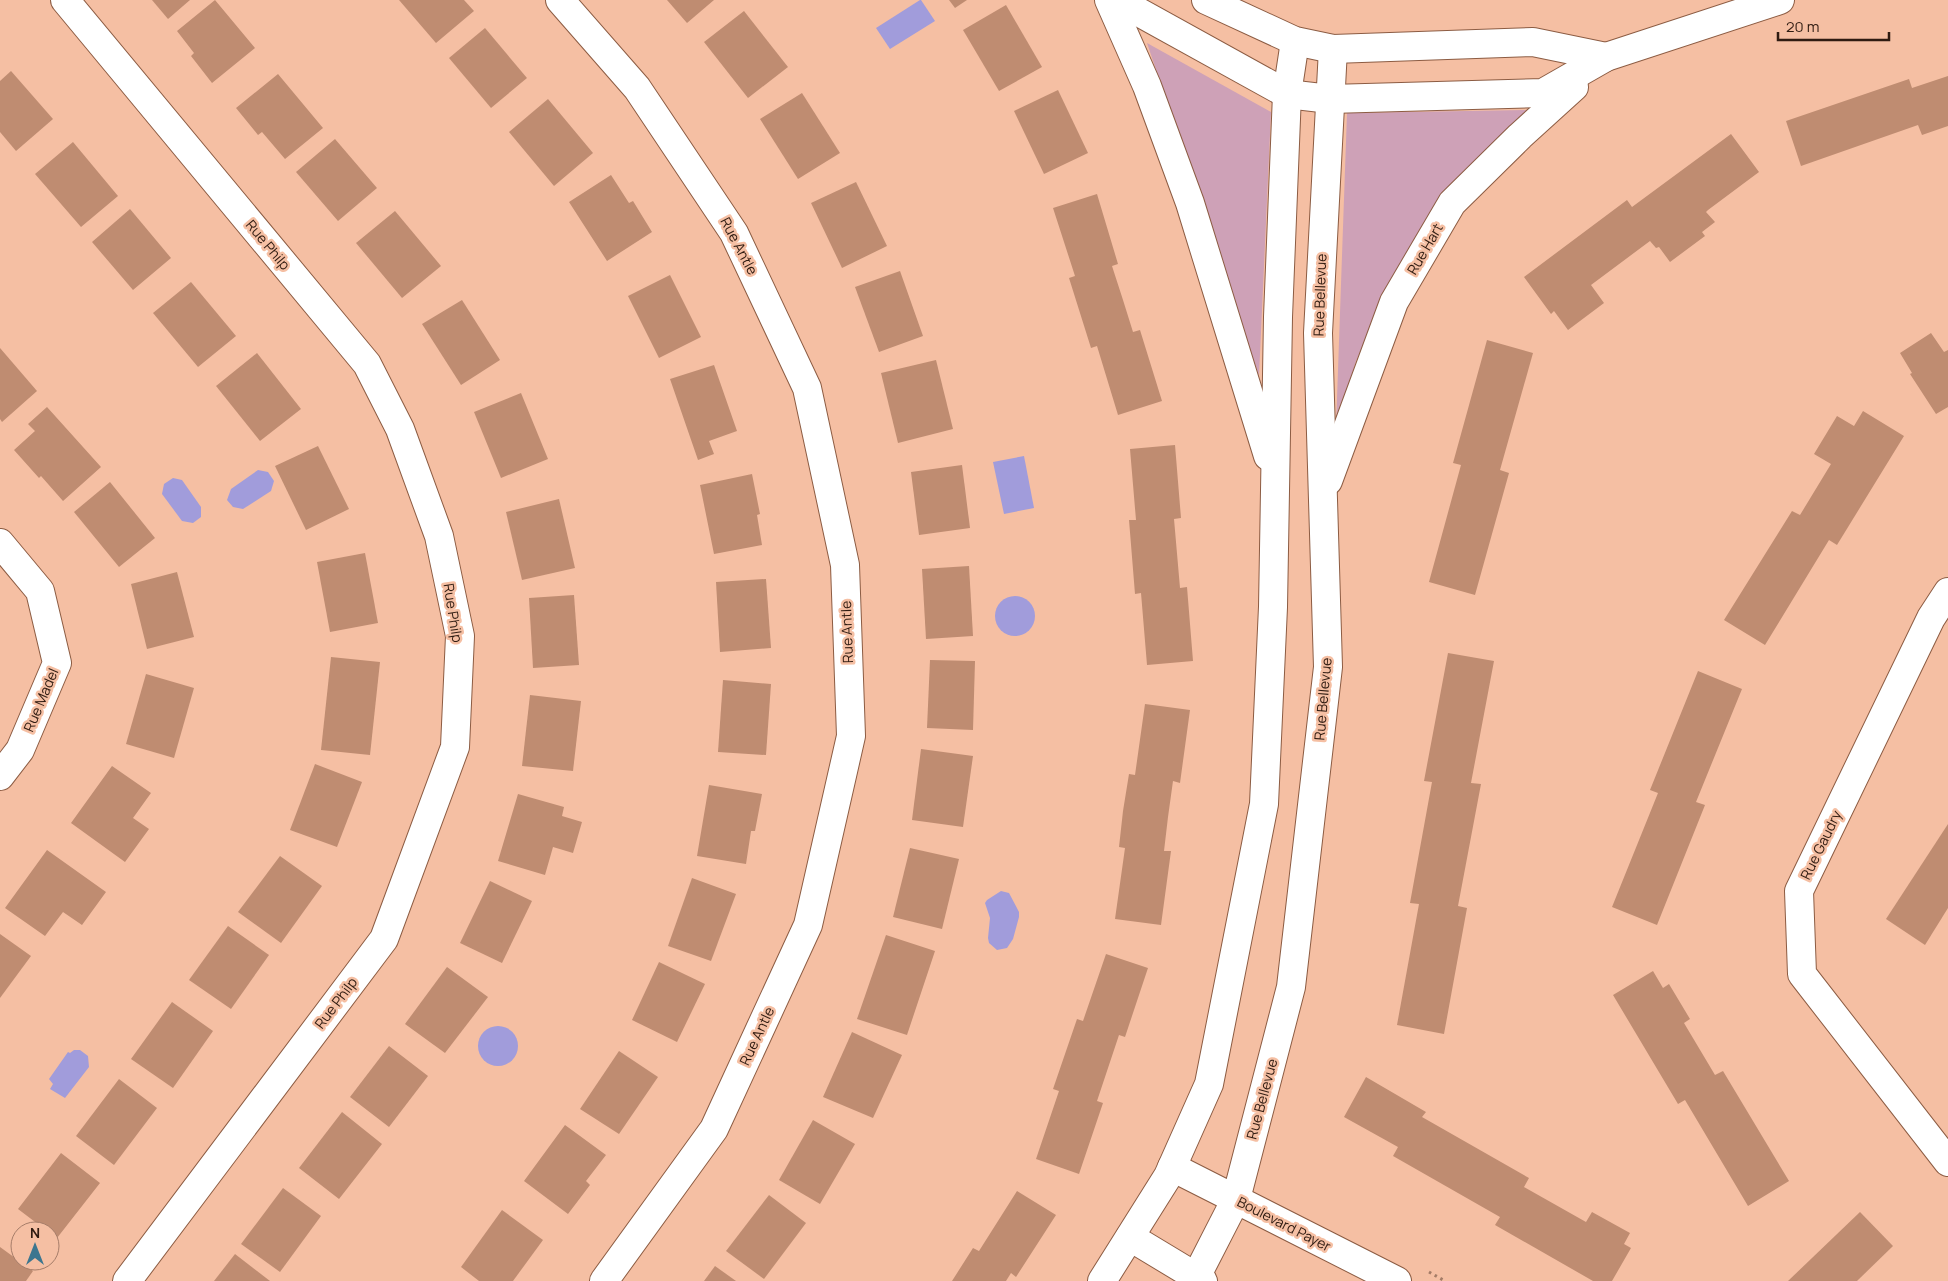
<svg xmlns="http://www.w3.org/2000/svg" width="1948" height="1281" viewBox="0 0 1948 1281" font-family="Manrope,sans-serif">
<style>
.green{fill:#cea1b7}
.water{fill:#a19cdb}
.building{fill:#bf8c71}
.lines{fill:none;stroke-linecap:round;stroke-linejoin:round}
.minor-casing{stroke:#8c5c43;stroke-width:30}
.path{stroke:#a47c67;stroke-width:3;stroke-dasharray:2.5 4;stroke-linecap:butt}
.minor{stroke:#fff;stroke-width:28}
.labels{text-anchor:middle;stroke-width:5;stroke-linejoin:round;paint-order:stroke}
.street-label{font-size:14px;fill:#2f1b11;stroke:#f5bfa3}
</style>
<rect width="100%" height="100%" fill="#f5bfa3"/>
<g class="green">
<path d="M1147,43L1271,112L1259,376Z"/>
<path d="M1533,110L1374,321L1356,361L1336,427L1347,113Z"/>
</g>
<g class="water">
<path d="M920,0H921L935,21L890,49L876,28Z"/>
<path d="M1024,456L1034,508L1004,514L993,462Z"/>
<path d="M258,470L268,472L274,481L271,491L243,509L233,507L227,500L231,489Z"/>
<path d="M173,478L182,480L201,507V517L193,523L182,521L162,494L164,484Z"/>
<circle cx="1015" cy="616" r="20"/>
<path d="M1001,891L1009,893L1019,912V917L1013,939L1007,948L997,950L989,943L988,938L990,918L985,903L987,900Z"/>
<circle cx="498" cy="1046" r="20"/>
<path d="M74,1050H80L88,1056L89,1067L65,1098L50,1089L53,1084L49,1079L68,1052L70,1053Z"/>
</g>
<g class="building">
<path d="M152,0H190L168,19Z"/>
<path d="M215,0L255,48L212,83L191,56L194,53L177,31Z"/>
<path d="M399,0H464L474,11L436,43Z"/>
<path d="M667,0H714L687,23Z"/>
<path d="M949,0H967L955,8Z"/>
<path d="M1006,5L1042,67L999,91L963,30Z"/>
<path d="M744,11L788,67L748,98L704,42Z"/>
<path d="M485,28L527,78L491,108L449,58Z"/>
<path d="M11,71L53,119L16,151L0,132V81Z"/>
<path d="M278,74L323,128L285,159L262,132L258,135L236,108Z"/>
<path d="M1948,76V126L1922,135L1918,125L1801,166L1786,121L1909,79L1912,88Z"/>
<path d="M1058,90L1088,153L1044,174L1014,111Z"/>
<path d="M802,93L840,153L798,179L760,119Z"/>
<path d="M548,99L593,153L554,186L509,132Z"/>
<path d="M1731,134L1759,172L1708,210L1706,212L1715,222L1702,232L1705,236L1670,262L1659,247L1656,248L1650,241L1591,285L1604,303L1568,330L1554,311L1551,314L1524,277L1627,200L1632,207Z"/>
<path d="M335,139L377,188L338,221L296,172Z"/>
<path d="M73,142L118,196L81,227L35,174Z"/>
<path d="M611,175L629,203L633,201L652,232L607,261L569,202Z"/>
<path d="M856,182L887,246L842,268L811,203Z"/>
<path d="M1097,194L1118,264L1112,266L1123,300L1133,332L1140,330L1162,401L1118,415L1097,346L1091,348L1069,278L1075,276L1053,208Z"/>
<path d="M130,209L171,258L133,290L92,242Z"/>
<path d="M395,211L441,266L402,298L356,243Z"/>
<path d="M900,271L923,336L879,352L855,287Z"/>
<path d="M670,275L701,337L659,358L628,296Z"/>
<path d="M191,282L236,336L198,367L153,313Z"/>
<path d="M462,300L500,360L461,385L422,324Z"/>
<path d="M1931,333L1944,352L1948,350V407L1936,414L1910,374L1912,373L1900,353Z"/>
<path d="M1487,340L1533,353L1500,470L1509,473L1475,595L1429,582L1461,465L1453,463Z"/>
<path d="M0,348L37,391L2,422L0,419Z"/>
<path d="M257,353L301,409L260,441L216,386Z"/>
<path d="M936,360L953,429L898,443L881,373Z"/>
<path d="M714,365L737,431L709,441L714,454L698,460L670,379Z"/>
<path d="M521,393L548,459L501,478L474,412Z"/>
<path d="M47,407L101,467L63,501L41,476L39,478L14,450L35,431L28,424Z"/>
<path d="M1863,411L1904,436L1837,545L1829,540L1765,645L1724,620L1792,511L1800,515L1831,464L1814,454L1837,416L1854,426Z"/>
<path d="M1175,445L1181,518L1174,519L1180,588L1187,587L1193,661L1147,665L1141,593L1135,594L1129,520H1136L1130,449Z"/>
<path d="M318,446L349,509L306,530L275,466Z"/>
<path d="M962,465L970,528L919,535L911,472Z"/>
<path d="M752,474L760,514L757,515L762,545L714,554L700,485Z"/>
<path d="M110,482L155,538L119,567L74,512Z"/>
<path d="M559,499L575,568L522,580L506,512Z"/>
<path d="M365,553L378,623L330,632L317,562Z"/>
<path d="M969,566L973,636L926,639L922,569Z"/>
<path d="M177,572L194,637L147,649L131,584Z"/>
<path d="M766,579L771,648L720,652L716,582Z"/>
<path d="M574,595L579,665L533,668L529,598Z"/>
<path d="M1448,653L1494,661L1471,783L1481,784L1458,906L1467,908L1444,1034L1397,1025L1419,904L1410,903L1432,782L1424,781Z"/>
<path d="M331,657L380,662L370,755L321,750Z"/>
<path d="M930,660L975,661L973,730L927,728Z"/>
<path d="M1698,671L1742,689L1696,802L1705,805L1657,925L1612,907L1658,793L1650,790Z"/>
<path d="M146,674L194,688L174,758L126,744Z"/>
<path d="M723,680L771,684L766,755L718,752Z"/>
<path d="M530,695L581,701L573,771L522,766Z"/>
<path d="M1145,704L1190,710L1180,783L1173,781L1168,817L1164,851H1171L1161,925L1115,919L1125,848L1119,847L1123,811L1129,774L1135,775Z"/>
<path d="M921,749L973,756L963,827L912,820Z"/>
<path d="M315,764L362,782L337,847L290,830Z"/>
<path d="M112,766L151,793L133,818L149,829L125,862L71,823Z"/>
<path d="M709,785L762,794L755,831H751L746,864L697,856Z"/>
<path d="M518,794L564,807L562,816L582,822L573,853L553,847L545,875L498,861Z"/>
<path d="M1948,824V908L1925,945L1886,919Z"/>
<path d="M910,848L959,859L942,929L893,917Z"/>
<path d="M47,850L106,892L82,925L63,912L45,936L5,908Z"/>
<path d="M280,856L322,886L281,943L238,912Z"/>
<path d="M692,878L736,894L711,961L668,946Z"/>
<path d="M490,881L532,901L502,963L460,943Z"/>
<path d="M228,926L269,955L231,1009L189,980Z"/>
<path d="M0,934L31,956L0,998Z"/>
<path d="M886,935L935,951L907,1035L857,1019Z"/>
<path d="M1106,954L1148,968L1125,1037L1119,1035L1097,1101L1103,1103L1079,1174L1036,1159L1059,1091L1053,1089L1077,1019L1083,1021Z"/>
<path d="M659,962L705,984L677,1042L632,1020Z"/>
<path d="M447,967L488,997L445,1053L405,1024Z"/>
<path d="M1653,971L1663,988L1669,984L1690,1019L1684,1023L1715,1075L1723,1071L1789,1181L1748,1206L1685,1100L1678,1104L1613,995Z"/>
<path d="M172,1002L213,1031L173,1088L131,1059Z"/>
<path d="M852,1032L902,1055L873,1118L823,1097Z"/>
<path d="M389,1046L428,1076L389,1127L350,1097Z"/>
<path d="M619,1051L658,1077L619,1134L580,1109Z"/>
<path d="M1366,1077L1426,1112L1422,1117L1529,1178L1524,1187L1586,1222L1592,1212L1630,1233L1624,1244L1631,1248L1612,1281H1593L1495,1225L1500,1217L1393,1156L1398,1147L1344,1117Z"/>
<path d="M119,1079L157,1108L114,1165L76,1136Z"/>
<path d="M342,1112L382,1144L339,1199L299,1168Z"/>
<path d="M813,1120L855,1144L820,1204L779,1180Z"/>
<path d="M565,1125L606,1155L586,1181L590,1185L568,1214L524,1181Z"/>
<path d="M61,1153L100,1183L57,1238L50,1233V1231H47L18,1209Z"/>
<path d="M283,1188L321,1216L280,1272L241,1244Z"/>
<path d="M1017,1191L1056,1215L1016,1277L1011,1273L1006,1281H952L973,1248L979,1251Z"/>
<path d="M769,1195L806,1223L764,1279L726,1251Z"/>
<path d="M502,1210L543,1240L513,1281H479L461,1267Z"/>
<path d="M1860,1212L1893,1246L1857,1281H1788Z"/>
<path d="M0,1247L33,1271L26,1281H0Z"/>
<path d="M235,1254L270,1281H214Z"/>
<path d="M715,1266L736,1281H704Z"/>
</g>
<g class="lines">
<g class="minor-casing">
<g id="minor">
<path d="M65,0L367,364L400,429L439,536L460,636L455,747L384,939L127,1281"/>
<path d="M560,0L637,88L734,233L807,388L845,565L851,736L808,925L714,1129L604,1281"/>
<path d="M1109,0L1147,86L1190,203L1268,456"/>
<path d="M1117,0L1287,94L1330,99L1543,93L1606,57L1780,0"/>
<path d="M1206,0L1295,41L1333,49L1533,42L1606,57"/>
<path d="M1328,481L1394,302L1452,203L1520,136L1574,87"/>
<path d="M0,543L40,591L57,663L20,750L0,776"/>
<path d="M1948,592L1931,618L1799,891L1802,974L1948,1162"/>
<path d="M1172,1167L1397,1281"/>
<path d="M1130,1237L1203,1281"/>
<path d="M1102,1281L1168,1176L1209,1084L1264,804L1273,607L1278,317L1287,94L1295,41"/>
<path d="M1194,1281L1236,1199L1291,987L1328,667L1318,333L1333,49"/>
</g>
</g>
<path class="path" d="M1429,1272L1445,1281"/>
<use href="#minor" class="minor"/>
</g>
<g class="labels">
<g class="street-label">
<text transform="translate(268 245) rotate(50)" y="5">Rue Philp</text>
<text transform="translate(739 246) rotate(62)" y="5">Rue Antle</text>
<text transform="translate(1425 249) rotate(-60)" y="5">Rue Hart</text>
<text transform="translate(1320 295) rotate(-88)" y="5">Rue Bellevue</text>
<text transform="translate(453 613) rotate(81)" y="5">Rue Philp</text>
<text transform="translate(847 632) rotate(-92)" y="5">Rue Antle</text>
<text transform="translate(1323 699) rotate(-85)" y="5">Rue Bellevue</text>
<text transform="translate(41 700) rotate(-67)" y="5">Rue Madel</text>
<text transform="translate(1821 845) rotate(-64)" y="5">Rue Gaudry</text>
<text transform="translate(336 1003) rotate(-53)" y="5">Rue Philp</text>
<text transform="translate(757 1036) rotate(-65)" y="5">Rue Antle</text>
<text transform="translate(1262 1099) rotate(-75)" y="5">Rue Bellevue</text>
<text transform="translate(1284 1224) rotate(27)" y="5">Boulevard Payer</text>
</g>
</g>
<g transform="translate(35 1246)"><circle r="24" fill="#f5bfa3" stroke="#a67d69"/>
<path d="M0-4L9 19L0 12L-9 19Z" fill="#3c768f"/>
<text y="-8" font-size="14" font-weight="bold" text-anchor="middle" fill="#2f1b11">N</text>
</g>
<path d="M1778 32v8h111v-8" fill="none" stroke="#2f1b11" stroke-width="2.5"/>
<text x="1786" y="32" font-size="15" fill="#2f1b11" stroke="#f5bfa3" stroke-width="4" paint-order="stroke">20 m</text>
</svg>
